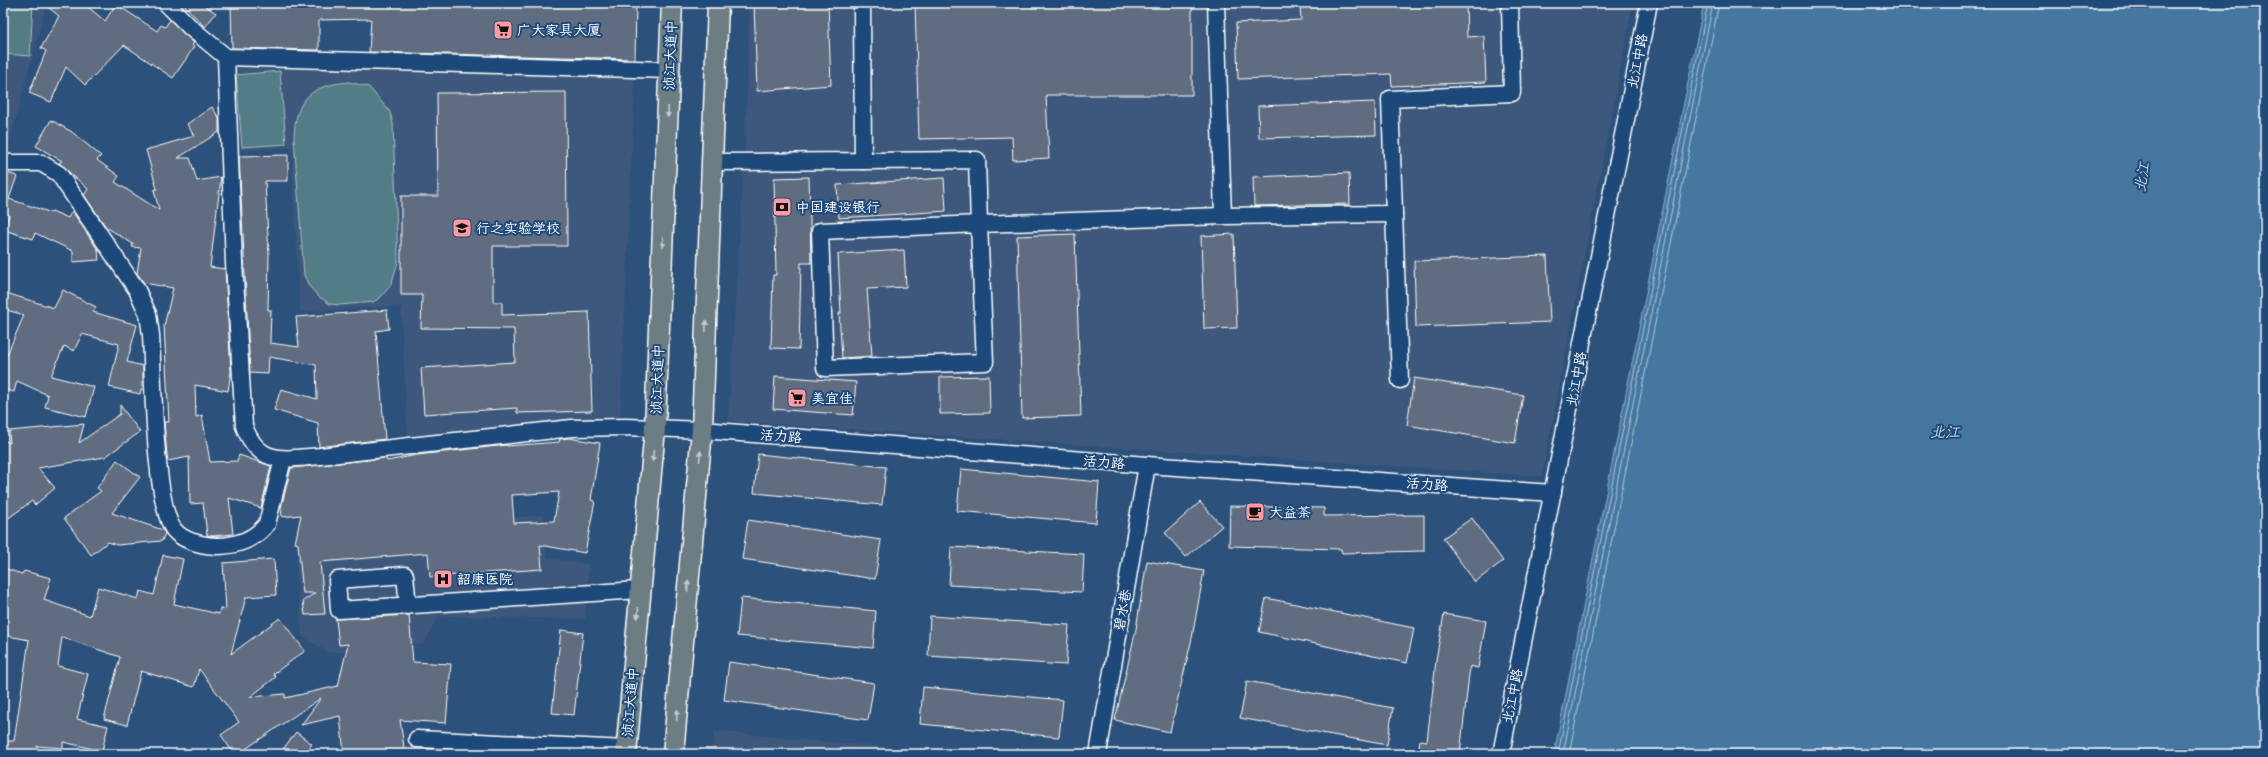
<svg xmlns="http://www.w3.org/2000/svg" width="2268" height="757" viewBox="0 0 2268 757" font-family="Caveat,'LXGW WenKai TC',sans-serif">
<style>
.built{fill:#3c597c}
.green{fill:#527d86;stroke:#a8bec2}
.water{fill:#4477a1;stroke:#8fadc7}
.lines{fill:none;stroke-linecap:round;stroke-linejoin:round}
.shore{stroke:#b4c9d9;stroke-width:1}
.building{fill:#606c7f;stroke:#fff;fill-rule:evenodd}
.minor-casing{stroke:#fff;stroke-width:19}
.major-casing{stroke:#fff;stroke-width:23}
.minor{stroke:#1f4a7a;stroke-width:16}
.major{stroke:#6d7d84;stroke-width:20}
.oneway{fill:#c5cbce}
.labels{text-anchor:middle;stroke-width:4;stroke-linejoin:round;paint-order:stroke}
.poi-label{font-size:14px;fill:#fff;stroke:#1f4a7a;text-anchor:start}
.street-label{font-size:14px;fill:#fff;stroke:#1f4a7a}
.water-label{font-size:15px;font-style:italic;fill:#d0dde8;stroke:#1f4a7a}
</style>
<rect width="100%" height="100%" fill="#2c517b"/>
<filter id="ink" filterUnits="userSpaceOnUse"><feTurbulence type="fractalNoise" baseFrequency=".025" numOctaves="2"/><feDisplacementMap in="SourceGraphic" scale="8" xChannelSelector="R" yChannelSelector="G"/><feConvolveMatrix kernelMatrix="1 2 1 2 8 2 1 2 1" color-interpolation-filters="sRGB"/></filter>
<g filter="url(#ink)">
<g class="built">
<path d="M3,3H47L5,158H3Z"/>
<path d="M750,3H1633L1542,476L728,421L744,163Z"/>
<path d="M231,63L635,75L620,422L408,443L401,306L300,312L291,147L234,151Z"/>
<path d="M544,515L547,558L589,564L585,619L438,616L424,644L329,653L302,636L296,559L317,555L322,534Z"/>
<path d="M715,731L956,754H711Z"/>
</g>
<g class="green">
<path d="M3,3H33L30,56L3,54Z"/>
<path d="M280,71L286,144L242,147L236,75Z"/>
<path d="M349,82L369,87L390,112L393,123L398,262L391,285L380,298L373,302L340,305L330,304L318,296L309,286L304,275L294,138C295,99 311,85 349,82Z"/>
</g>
<path class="water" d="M1704,3H2265V754H1554Z"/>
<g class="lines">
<g class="shore">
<path d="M1558,754L1708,3"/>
<path d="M1563,754L1713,3"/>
<path d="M1569,754L1719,3"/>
</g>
</g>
<g class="building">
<path d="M43,3H83L105,21L116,4L157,31L161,25L165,27L170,20L194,43L192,45L194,47L173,78L124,45L85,85L66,67L51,102L29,93L46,51L41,48L59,16Z"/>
<path d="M182,3H201L216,13L205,27Z"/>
<path d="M231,3H636L635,59L369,52L371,19L319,20V50L232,48Z"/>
<path d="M754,3H828L831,85L757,91Z"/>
<path d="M915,3H1192V95H1046L1049,158L1013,160L1012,137L919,139Z"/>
<path d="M1300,3H1466L1467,37L1484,36L1486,82L1392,86L1391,74L1238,79L1236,23L1301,20Z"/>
<path d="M566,92L567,246H493V302H502V315L589,312L592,411L517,413V408L424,414L421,368L515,362L514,329L421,328L422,295H401V196H438L437,93Z"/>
<path d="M1375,102L1376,135L1259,138L1258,106Z"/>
<path d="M212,107L219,118V132L178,158H190L197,181L221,177L210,267L225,269L231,372L228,391L195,385L196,417L202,415L210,462L237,461L239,455L271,466L261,508L229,498L233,534L212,536L207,535L203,503L190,504L189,457L168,461L167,455L164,422H169L164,326L173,288L144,283L137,273L141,248L132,247L133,244L106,227L84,195L88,189L59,163L62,161L36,146L51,120L72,132L101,156L97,160L119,176L115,182L159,210L154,190L157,189L146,150L194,136L187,124Z"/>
<path d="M288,155V181H265L269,255L268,310H271L270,343L299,347L296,317L387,310L389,329L376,331L385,439L319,447L318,423L274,410L281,389L317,399L316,365L269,357L268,374L250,373L239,156Z"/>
<path d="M3,172L17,176L9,199L52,213V211L68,218L72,211L98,250L99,260L73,262V251L35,233L33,239L4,230L9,215L3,213Z"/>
<path d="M1349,173L1350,204L1254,206L1253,177Z"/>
<path d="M809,177L811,263H801L799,349L771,348L773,275H776L774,178Z"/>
<path d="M944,178L946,211L839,218L837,185Z"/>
<path d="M1075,234L1081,416L1022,418L1017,236Z"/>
<path d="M1234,234L1237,328L1204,329L1201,236Z"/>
<path d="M904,250L906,287L867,289L872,356L842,358L839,313H841L838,254Z"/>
<path d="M1547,256L1550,322L1416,327L1414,261Z"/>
<path d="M63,290L96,307L93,312L137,325L127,362L143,366V381L140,394L109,387L119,344L82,334L74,351L64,346L51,376L94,387L86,417L45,407L48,395L17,381L14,392L3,389V364L24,315L3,309V292L54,308Z"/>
<path d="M775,376L856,382L853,415L773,409Z"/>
<path d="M989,376L990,413L940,414V377Z"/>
<path d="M1414,378L1523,395L1515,443L1407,425Z"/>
<path d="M120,405L140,432L105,457L38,468L55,488L35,505L32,501L3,522V440L10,443L9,431L84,424L79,443L120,414Z"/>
<path d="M569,438L600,443L591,500L595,501L585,553L540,545L542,569L430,577L428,553L320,562L325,614L305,615L303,601L315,593H303L298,544L295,543L301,515L282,517L281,508L291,468L386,458L387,461L417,455L507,445V446L559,442L560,439ZM559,492L554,521L514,523L512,495Z"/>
<path d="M758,454L886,467L882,505L754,493Z"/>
<path d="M117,460L140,477L112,513L163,530L165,533L162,541L117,545L108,542L91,555L64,518L101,491L97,488Z"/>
<path d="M961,469L1099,482L1096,523L957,511Z"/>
<path d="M1200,502L1222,526L1186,557L1165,533Z"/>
<path d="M1230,506L1324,508V516L1424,515V551L1342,553L1341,549L1229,546Z"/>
<path d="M1472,518L1503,561L1475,582L1443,538Z"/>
<path d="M748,520L881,540L875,579L742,559Z"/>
<path d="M951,547L1084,554L1082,592L949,585Z"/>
<path d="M163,555L183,559L174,604L219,614L220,608L226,609L223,563L274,559L276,595L246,597L231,654L280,618L305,651L273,674L276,677L250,697L285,694V698L338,686L348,644L339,645L336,619L409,615L413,662L451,664L446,723L400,720L405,754H344L340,716L301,725L321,698L238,754H234L221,735L239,722L199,669L194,687L141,671L127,725L104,719L120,657L62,637L58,666L88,674L77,719L108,726L102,751L63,742V748L37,746L38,754H3V741H14L29,640L3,635V568L22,574L24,571L51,578L44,600L90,616L98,587L138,599L140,591L154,595Z"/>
<path d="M1147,561L1204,571L1192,638L1170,732L1115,720L1136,629Z"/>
<path d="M741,598L876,611L873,648L737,636Z"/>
<path d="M1266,598L1414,628L1407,663L1259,632Z"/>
<path d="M1444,614L1486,621L1478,668L1470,666L1460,754H1418L1420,740L1427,741L1436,660Z"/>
<path d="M930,616L1069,625L1066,665L928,656Z"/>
<path d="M561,630L583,633L574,715L552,713Z"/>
<path d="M729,662L874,683L868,720L724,700Z"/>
<path d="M1247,681L1393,708L1387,745L1240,718Z"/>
<path d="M923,687L1063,700L1059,737L920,724Z"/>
<path d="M296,732L312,744L305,754H290L283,749Z"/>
</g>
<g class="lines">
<g class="minor-casing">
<g id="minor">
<path d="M166,3L191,28L226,57L669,70"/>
<path d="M1216,3L1223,216"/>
<path d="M226,57L234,263L244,426C259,466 283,459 320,456L572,428L626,427L702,430L1147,465L1553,493"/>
<path d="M863,161L977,160L979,224L1223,216L1394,214"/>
<path d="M713,162L863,161L862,3"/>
<path d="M3,163H41L59,174L137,290L148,314L151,335C153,372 154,505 174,530C184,542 202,545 216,546C236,546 254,540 267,524L283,459"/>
<path d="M979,224L985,362L825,368L820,231Z"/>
<path d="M1400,380L1390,99L1512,93L1510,3"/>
<path d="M408,606L405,575L337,580L339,610L608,592L640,590"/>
<path d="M417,739L626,749"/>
<path d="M1098,754L1147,465"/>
<path d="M1501,754L1649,3"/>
</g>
</g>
<g class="major-casing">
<g id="major">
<path d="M626,754L655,428L672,3"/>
<path d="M673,754L702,430L718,3"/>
</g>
</g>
<use href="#minor" class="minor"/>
<use href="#major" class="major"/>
</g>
<defs><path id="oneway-solid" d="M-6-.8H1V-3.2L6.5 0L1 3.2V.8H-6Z"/></defs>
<g class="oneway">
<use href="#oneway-solid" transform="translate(668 112) rotate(92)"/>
<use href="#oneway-solid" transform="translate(663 242) rotate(92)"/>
<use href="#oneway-solid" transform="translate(706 326) rotate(-88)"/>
<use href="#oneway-solid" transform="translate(653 456) rotate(95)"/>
<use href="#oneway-solid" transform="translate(700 456) rotate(-85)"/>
<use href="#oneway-solid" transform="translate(688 586) rotate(-85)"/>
<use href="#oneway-solid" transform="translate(638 613) rotate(95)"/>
<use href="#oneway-solid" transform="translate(677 715) rotate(-85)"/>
</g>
</g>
<defs>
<g id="supermarket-square" transform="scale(1)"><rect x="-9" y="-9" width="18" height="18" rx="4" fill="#ff9aa2" stroke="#1f4a7a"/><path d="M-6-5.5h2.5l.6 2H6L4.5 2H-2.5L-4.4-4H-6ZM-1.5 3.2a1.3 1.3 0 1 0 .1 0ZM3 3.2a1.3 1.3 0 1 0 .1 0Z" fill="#111"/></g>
<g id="bank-square" transform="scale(1)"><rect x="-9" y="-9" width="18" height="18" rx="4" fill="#ff9aa2" stroke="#1f4a7a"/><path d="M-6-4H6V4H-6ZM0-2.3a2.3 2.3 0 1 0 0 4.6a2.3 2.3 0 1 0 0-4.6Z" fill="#111"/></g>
<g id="school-square" transform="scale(1)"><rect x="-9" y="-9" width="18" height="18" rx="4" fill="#ff9aa2" stroke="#1f4a7a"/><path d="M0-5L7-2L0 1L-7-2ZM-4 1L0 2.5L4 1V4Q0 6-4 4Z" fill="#111"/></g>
<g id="cafe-square" transform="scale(1)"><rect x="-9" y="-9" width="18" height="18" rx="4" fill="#ff9aa2" stroke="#1f4a7a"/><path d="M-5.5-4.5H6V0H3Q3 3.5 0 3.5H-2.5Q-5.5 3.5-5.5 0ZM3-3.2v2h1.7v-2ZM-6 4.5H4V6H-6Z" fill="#111"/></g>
<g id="hospital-square" transform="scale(1)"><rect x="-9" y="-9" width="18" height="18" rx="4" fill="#ff9aa2" stroke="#1f4a7a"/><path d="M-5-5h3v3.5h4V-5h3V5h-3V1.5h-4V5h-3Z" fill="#111"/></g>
</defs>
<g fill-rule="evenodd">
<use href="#supermarket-square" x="503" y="30"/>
<use href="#bank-square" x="782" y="207"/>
<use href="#school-square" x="462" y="228"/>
<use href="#supermarket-square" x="797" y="398"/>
<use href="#cafe-square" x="1255" y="512"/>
<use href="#hospital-square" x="443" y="579"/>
</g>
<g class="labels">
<g class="poi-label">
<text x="517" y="35">广大家具大厦</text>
<text x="796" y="212">中国建设银行</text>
<text x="476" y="233">行之实验学校</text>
<text x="811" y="403">美宜佳</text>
<text x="1269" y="517">大益茶</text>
<text x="457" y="584">韶康医院</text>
</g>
<g class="street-label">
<text transform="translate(670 55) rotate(-88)" y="5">浈江大道中</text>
<text transform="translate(1637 61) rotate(-79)" y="5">北江中路</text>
<text transform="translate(657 379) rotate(-88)" y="5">浈江大道中</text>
<text transform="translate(1576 379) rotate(-79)" y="5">北江中路</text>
<text transform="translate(781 436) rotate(5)" y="5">活力路</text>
<text transform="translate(1104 462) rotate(5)" y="5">活力路</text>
<text transform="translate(1427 484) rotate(4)" y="5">活力路</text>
<text transform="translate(1122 610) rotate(-80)" y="5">碧水巷</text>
<text transform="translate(1512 696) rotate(-79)" y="5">北江中路</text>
<text transform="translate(630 702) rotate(-85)" y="5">浈江大道中</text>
</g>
<g class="water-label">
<text transform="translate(2142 177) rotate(-81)" y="5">北江</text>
<text x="1945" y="437">北江</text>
</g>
</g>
<rect width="2268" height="757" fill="none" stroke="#1f4a7a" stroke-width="16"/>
<rect x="8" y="8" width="2252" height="741" fill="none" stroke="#fff" stroke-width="1.5" filter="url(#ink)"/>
</svg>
